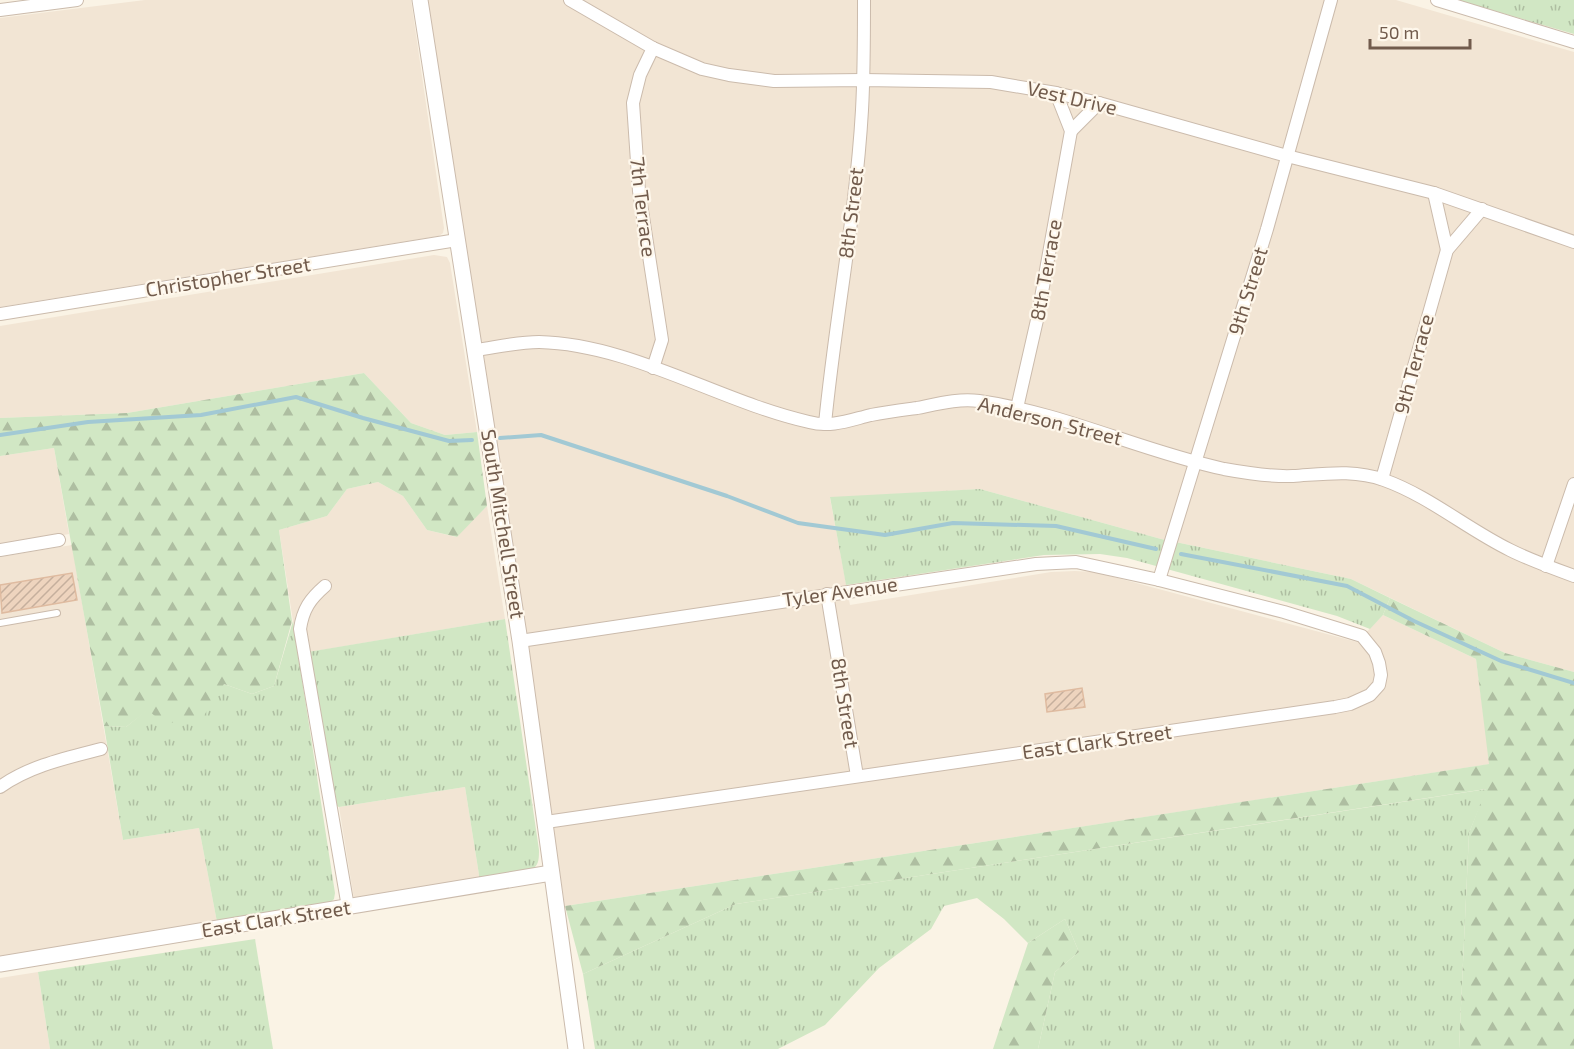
<svg xmlns="http://www.w3.org/2000/svg" width="1574" height="1049" viewBox="0 0 1574 1049" font-family="'Exo 2',sans-serif">
<style>
.residential{fill:#f2e5d4}
.grass{fill:url(#grass-tufts)}
.forest{fill:url(#forest-firs)}
.lines{fill:none;stroke-linecap:round;stroke-linejoin:round}
.stream{stroke:#a2c9d4;stroke-width:4}
.building{fill:url(#building-hatch);stroke:#dfbba0;stroke-width:1.5}
.service-casing{stroke:#cbbbac;stroke-width:8}
.minor-casing{stroke:#cbbbac;stroke-width:14}
.tertiary-casing{stroke:#cbbbac;stroke-width:17}
.service{stroke:#fff;stroke-width:6}
.minor{stroke:#fff;stroke-width:12}
.tertiary{stroke:#fff;stroke-width:15}
.labels{text-anchor:middle;stroke-width:4.5;stroke-linejoin:round;paint-order:stroke}
.street-label{font-size:20px;fill:#715b4c;stroke:#fef7eb}
</style>
<defs>
<pattern id="grass-tufts" width="24" height="20" patternUnits="userSpaceOnUse" patternTransform="scale(1.5)"><rect width="24" height="20" fill="#d1e7c4"/><path d="M3 7l-1-3M5 7V3M7 7l1-3M15 17l-1-3M17 17v-4M19 17l1-3" fill="none" stroke="#aebea1"/></pattern>
<pattern id="forest-firs" width="22" height="20" patternUnits="userSpaceOnUse" patternTransform="scale(1.5)"><rect width="22" height="20" fill="#d1e7c4"/><path d="M5 1l3.5 6h-7zM16 11l3.5 6h-7z" fill="#aebea1"/></pattern>
<pattern id="building-hatch" width="6" height="6" patternUnits="userSpaceOnUse" patternTransform="scale(1.5)"><rect width="6" height="6" fill="#eed4be"/><path d="M-1 1l2-2M0 6l6-6M5 7l2-2" fill="none" stroke="#c5af9d"/></pattern>
</defs>
<rect width="100%" height="100%" fill="#faf3e5"/>
<g class="residential">
<path d="M145,0H411L444,228L443,233L439,236L0,307V18Z"/>
<path d="M427,0H1396L1574,52V672L1505,653L1351,579L1161,539L980,489L830,498L850,605L1051,572L1075,571L1095,572L1357,642L1383,615L1476,659L1490,764L565,906Z"/>
<path d="M434,255L447,257L450,263L477,432L445,435L411,423L364,373L127,413L0,418V326Z"/>
<path d="M54,448L69,534L0,546V456Z"/>
<path d="M378,482L403,496L427,530L456,537L487,506L505,619L298,654L279,530L327,516L347,489Z"/>
<path d="M72,545L123,840L199,828L217,922L0,957V557Z"/>
<path d="M465,787L480,881L354,899L339,807Z"/>
<path d="M38,972L50,1049H0V978Z"/>
</g>
<g class="grass">
<path d="M1457,0H1574V34Z"/>
<path d="M980,489L1161,539L1351,579L1390,598L1383,615L1370,629L1337,616L1127,558L1100,554L1044,555L846,585L830,497Z"/>
<path d="M505,619L539,850C539,857 539,864 534,868C525,876 492,878 480,881L465,787L339,807L333,804L308,652Z"/>
<path d="M293,621L335,893L334,899L330,903L217,922L199,828L123,840L104,726L126,727L148,709L224,684L252,694L274,686Z"/>
<path d="M1487,789L1469,833L1459,1049H1038L1055,972L1079,952L1065,919L1028,943L1004,919L977,898L944,906L931,929L879,968L825,1025L778,1049H595L583,974L736,904Z"/>
<path d="M255,939L273,1049H50L38,972Z"/>
</g>
<g class="forest">
<path d="M364,373L411,423L445,435L477,432L487,506L457,537L427,530L403,496L378,482L347,489L327,516L279,530L292,621L274,686L252,694L224,684L203,717L164,724L148,710L126,727L104,726L54,448L0,456V418L127,413Z"/>
<path d="M1390,598L1505,653L1574,672V1049H1459L1469,833L1486,789L736,904L583,974L565,906L1489,764L1476,659L1383,615Z"/>
<path d="M1065,919L1079,952L1055,972L1038,1049H993L1028,943Z"/>
</g>
<g class="lines">
<g class="stream">
<path d="M0,435L88,422L201,415L296,397L363,418L449,441L472,440"/>
<path d="M500,438L541,435L727,496L798,523L885,535L953,523L1056,526L1156,549"/>
<path d="M1181,554L1347,586L1414,621L1501,661L1574,683"/>
</g>
</g>
<g class="building">
<path d="M72,573L77,600L2,613L0,585Z"/>
<path d="M1082,688L1085,707L1047,712L1045,694Z"/>
</g>
<g class="lines">
<g class="service-casing">
<path id="service" d="M0,623L57,613"/>
</g>
<g class="minor-casing">
<g id="minor">
<path d="M570,0L653,48L702,69L729,75L774,81L863,80L991,82L1056,93L1099,103L1287,156L1434,193L1574,242"/>
<path d="M1437,0L1574,42"/>
<path d="M0,10L77,0"/>
<path d="M653,48L640,75L633,103L639,191L662,340L653,368"/>
<path d="M1071,131L1099,103"/>
<path d="M1434,193L1447,250"/>
<path d="M0,314L457,240"/>
<path d="M476,350C497,347 518,342 539,342C631,344 720,402 809,422C831,428 850,420 871,415C886,412 902,410 917,408C937,404 959,398 979,401C1064,413 1141,451 1224,469C1246,473 1270,477 1293,476C1324,474 1354,469 1384,480C1429,496 1467,529 1510,550C1530,560 1552,568 1574,576"/>
<path d="M1017,408L1037,320L1071,131L1056,93"/>
<path d="M825,424C835,320 856,215 862,110C864,74 864,37 864,0"/>
<path d="M1382,479L1447,250L1482,209"/>
<path d="M0,550L59,540"/>
<path d="M1546,566L1574,484"/>
<path d="M1159,580L1267,229L1331,0"/>
<path d="M325,586C310,599 303,609 300,629L348,907"/>
<path d="M827,594L857,776"/>
<path d="M520,641L1036,564L1076,562L1159,580L1284,612L1362,636L1375,652L1379,663L1381,675L1379,685L1370,695L1350,704L1335,707L546,822"/>
<path d="M0,787C29,766 66,758 101,749"/>
</g>
</g>
<g class="tertiary-casing">
<g id="tertiary">
<path d="M420,0L520,641L576,1049"/>
<path d="M0,964L551,873"/>
</g>
</g>
<use href="#service" class="service"/>
<use href="#minor" class="minor"/>
<use href="#tertiary" class="tertiary"/>
</g>
<g class="labels">
<g class="street-label">
<text transform="translate(1072 98) rotate(13)" y="7">Vest Drive</text>
<text transform="translate(643 207) rotate(83)" y="7">7th Terrace</text>
<text transform="translate(851 213) rotate(-83)" y="7">8th Street</text>
<text transform="translate(1046 270) rotate(-80)" y="7">8th Terrace</text>
<text transform="translate(228 277) rotate(-9)" y="7">Christopher Street</text>
<text transform="translate(1248 291) rotate(-73)" y="7">9th Street</text>
<text transform="translate(1414 364) rotate(-75)" y="7">9th Terrace</text>
<text transform="translate(1050 421) rotate(14)" y="7">Anderson Street</text>
<text transform="translate(503 524) rotate(81)" y="7">South Mitchell Street</text>
<text transform="translate(840 592) rotate(-8)" y="7">Tyler Avenue</text>
<text transform="translate(845 703) rotate(81)" y="7">8th Street</text>
<text transform="translate(1097 742) rotate(-8)" y="7">East Clark Street</text>
<text transform="translate(276 919) rotate(-9)" y="7">East Clark Street</text>
</g>
</g>
<path d="M1370 39v9h100v-9" fill="none" stroke="#715b4c" stroke-width="3"/>
<text x="1379" y="39" font-size="18" fill="#715b4c" stroke="#fef7eb" stroke-width="4.5" paint-order="stroke">50 m</text>
</svg>
